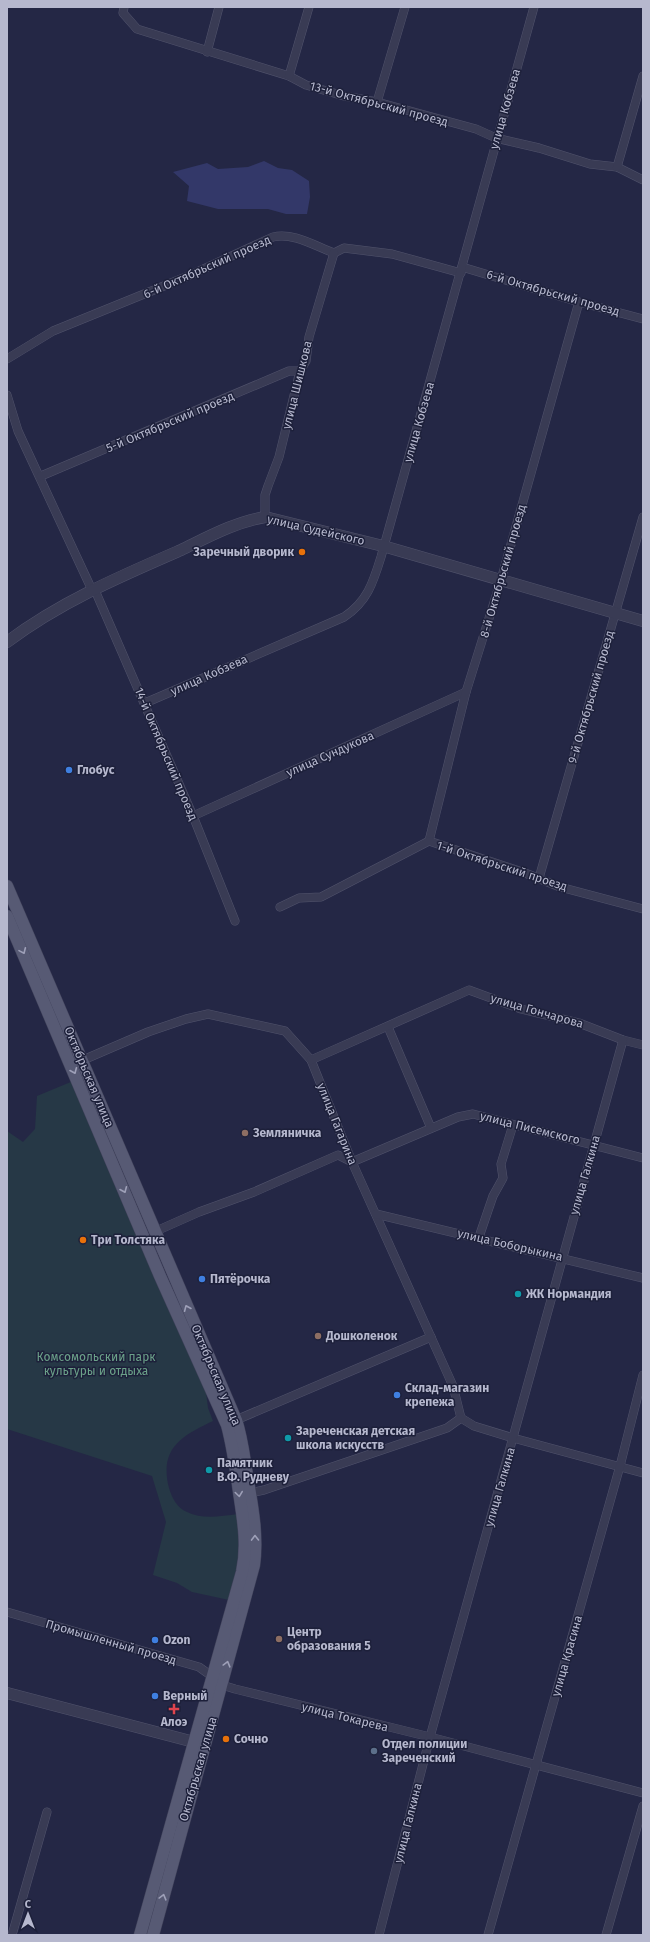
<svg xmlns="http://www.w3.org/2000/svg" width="650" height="1942" viewBox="0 0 650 1942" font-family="'Fira Sans',sans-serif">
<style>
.green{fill:#263846}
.water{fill:#333869}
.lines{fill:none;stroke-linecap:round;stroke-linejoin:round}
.minor-casing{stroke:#51536c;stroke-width:9}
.tertiary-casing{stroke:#51536c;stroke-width:12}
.primary-casing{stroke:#40425b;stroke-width:13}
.minor{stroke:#393b54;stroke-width:8}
.tertiary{stroke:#393b54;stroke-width:11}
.primary{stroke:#575a74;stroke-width:12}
.oneway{stroke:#9ea0b8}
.food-dot{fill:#e8710a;stroke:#1d203a;stroke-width:1.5}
.shop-dot{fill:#3f7fe0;stroke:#1d203a;stroke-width:1.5}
.education-dot{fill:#8d6e63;stroke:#1d203a;stroke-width:1.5}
.culture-dot{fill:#0f9aa8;stroke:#1d203a;stroke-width:1.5}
.health-dot{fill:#e0444e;stroke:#1d203a;stroke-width:1.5}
.service-dot{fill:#5c6f8a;stroke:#1d203a;stroke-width:1.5}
.labels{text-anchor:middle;stroke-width:3;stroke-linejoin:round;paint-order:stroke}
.street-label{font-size:12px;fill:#b6b8ce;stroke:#1d203a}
.poi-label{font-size:12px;font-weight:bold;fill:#b6b8ce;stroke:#1d203a;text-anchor:start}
.park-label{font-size:12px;fill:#6ba189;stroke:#1d203a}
</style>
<rect width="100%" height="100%" fill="#242745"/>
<path class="green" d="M78,1079L206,1392L208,1408L213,1421C181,1436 159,1449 169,1488C172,1498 177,1508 187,1512C203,1520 221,1516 238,1514L241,1550L229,1600L192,1592L177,1583L153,1575L166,1522L152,1476L7,1429V1131L23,1142L35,1129L37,1096Z"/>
<path class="water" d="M264,161L278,168L292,170L309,181L310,197L307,214H286L268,209H218L187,201L189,186L173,172L207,163L218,169L248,167Z"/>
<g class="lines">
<g class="minor-casing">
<g id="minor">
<path d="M124,7L123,13L137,29L289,76L306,85L344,96L377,102L476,129L496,138L539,148L590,164L617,167L643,180"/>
<path d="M207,52L219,7"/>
<path d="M289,76L309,7"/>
<path d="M377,102L405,7"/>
<path d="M617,167L643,76"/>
<path d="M462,267L579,302L643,319"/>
<path d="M7,359L53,331L186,277L273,237C293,232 315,246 334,253L344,248L392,254L461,273"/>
<path d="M7,395L18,431L92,590"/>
<path d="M41,476L289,371H300"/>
<path d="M265,517V495L268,486L279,457L300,371L306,361L309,337L334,253"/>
<path d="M94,588L193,816L235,921"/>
<path d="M145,703L344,617C367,602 373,583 381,557L534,7"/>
<path d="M193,816L466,692"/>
<path d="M429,841L466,692L501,580L579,302"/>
<path d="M539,878L643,517"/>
<path d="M280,907L299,898L321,897L429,841L525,873L560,887L643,909"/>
<path d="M388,1027L431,1128"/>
<path d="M83,1060L148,1032L186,1019L208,1014L285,1031L311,1060L352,1162L453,1386L461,1418"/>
<path d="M311,1060L469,990L521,1009L579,1023L623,1040L643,1045"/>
<path d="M376,1214L643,1278"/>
<path d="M154,1232L199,1212L254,1192L338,1155L352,1162L458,1117L473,1114L643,1158"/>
<path d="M479,1237L493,1196L503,1178L501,1164L513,1125"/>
<path d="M236,1420L431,1337"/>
<path d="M250,1493L264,1490L447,1428L461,1418L474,1426L513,1438L643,1473"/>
<path d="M7,1612L199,1667L213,1677"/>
<path d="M222,1685L235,1689L430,1737L643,1793"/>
<path d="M12,1935L47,1812"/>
<path d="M379,1935L430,1737L623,1040"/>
<path d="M488,1935L620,1466L643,1375"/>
<path d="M606,1935L643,1806"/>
</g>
</g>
<g class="tertiary-casing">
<g id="tertiary">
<path d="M7,642C60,602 121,576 181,550C208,537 235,522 265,517L383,546L643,621"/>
<path d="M7,1693L194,1742"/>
</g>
</g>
<g class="primary-casing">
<g id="primary">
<path d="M7,886L236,1420C242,1438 244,1457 247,1475C252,1505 258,1535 254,1565L153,1935"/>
<path d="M7,916L160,1276L227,1425C233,1447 236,1470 239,1492C243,1519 248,1545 242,1572L140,1935"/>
</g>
</g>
<use href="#minor" class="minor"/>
<use href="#tertiary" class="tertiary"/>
<use href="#primary" class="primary"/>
</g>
<defs><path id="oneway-chevron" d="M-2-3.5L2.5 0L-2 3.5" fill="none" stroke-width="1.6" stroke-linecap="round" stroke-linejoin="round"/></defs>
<g class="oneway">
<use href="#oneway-chevron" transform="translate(23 951) rotate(66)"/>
<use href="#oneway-chevron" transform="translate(74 1071) rotate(67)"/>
<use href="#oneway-chevron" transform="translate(124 1190) rotate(67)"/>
<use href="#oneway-chevron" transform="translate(187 1308) rotate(-113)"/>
<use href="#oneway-chevron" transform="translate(239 1494) rotate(82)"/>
<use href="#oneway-chevron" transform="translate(255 1538) rotate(-91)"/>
<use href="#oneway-chevron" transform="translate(227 1664) rotate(-75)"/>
<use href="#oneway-chevron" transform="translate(163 1897) rotate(-75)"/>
</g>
<g class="food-dot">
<circle cx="302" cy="552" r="4"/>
<circle cx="83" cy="1240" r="4"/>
<circle cx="226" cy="1739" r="4"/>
</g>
<g class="shop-dot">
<circle cx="69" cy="770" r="4"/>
<circle cx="202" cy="1279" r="4"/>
<circle cx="397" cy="1395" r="4"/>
<circle cx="155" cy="1640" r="4"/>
<circle cx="155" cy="1696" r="4"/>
</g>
<g class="education-dot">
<circle cx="245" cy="1133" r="4"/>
<circle cx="318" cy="1336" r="4"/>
<circle cx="279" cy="1639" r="4"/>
</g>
<g class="culture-dot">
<circle cx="518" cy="1294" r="4"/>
<circle cx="288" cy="1438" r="4"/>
<circle cx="209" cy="1470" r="4"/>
</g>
<path class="health-dot" d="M172 1703h4v4h4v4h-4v4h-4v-4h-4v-4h4z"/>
<circle class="service-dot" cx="374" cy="1751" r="4"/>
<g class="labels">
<g class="street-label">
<text transform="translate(379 104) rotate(15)" y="4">13-й Октябрьский проезд</text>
<text transform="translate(505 109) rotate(-74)" y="4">улица Кобзева</text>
<text transform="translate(207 267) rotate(-24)" y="4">6-й Октябрьский проезд</text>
<text transform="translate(553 293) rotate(16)" y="4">6-й Октябрьский проезд</text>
<text transform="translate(297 385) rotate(-76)" y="4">улица Шишкова</text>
<text transform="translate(170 422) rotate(-23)" y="4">5-й Октябрьский проезд</text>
<text transform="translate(419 422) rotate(-74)" y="4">улица Кобзева</text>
<text transform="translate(316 530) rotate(13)" y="4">улица Судейского</text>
<text transform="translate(503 571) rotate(-74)" y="4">8-й Октябрьский проезд</text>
<text transform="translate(209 675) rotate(-24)" y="4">улица Кобзева</text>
<text transform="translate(591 697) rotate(-74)" y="4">9-й Октябрьский проезд</text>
<text transform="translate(166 754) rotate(67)" y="4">14-й Октябрьский проезд</text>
<text transform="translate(330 754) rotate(-24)" y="4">улица Сундукова</text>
<text transform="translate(502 866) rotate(18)" y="4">1-й Октябрьский проезд</text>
<text transform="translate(537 1011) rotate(16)" y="4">улица Гончарова</text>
<text transform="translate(89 1077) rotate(67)" y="4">Октябрьская улица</text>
<text transform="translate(337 1124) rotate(68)" y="4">улица Гагарина</text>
<text transform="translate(530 1128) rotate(14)" y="4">улица Писемского</text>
<text transform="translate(585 1175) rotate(-74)" y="4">улица Галкина</text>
<text transform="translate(510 1245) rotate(13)" y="4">улица Боборыкина</text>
<text transform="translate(216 1375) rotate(67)" y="4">Октябрьская улица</text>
<text transform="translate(500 1487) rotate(-74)" y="4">улица Галкина</text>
<text transform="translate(111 1642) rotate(16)" y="4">Промышленный проезд</text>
<text transform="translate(567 1656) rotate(-74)" y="4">улица Красина</text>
<text transform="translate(345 1717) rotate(14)" y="4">улица Токарева</text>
<text transform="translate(198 1769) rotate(-74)" y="4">Октябрьская улица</text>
<text transform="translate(408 1823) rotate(-76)" y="4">улица Галкина</text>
</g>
<g class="poi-label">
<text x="294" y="556" text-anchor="end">Заречный дворик</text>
<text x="77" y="774">Глобус</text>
<text x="253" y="1137">Земляничка</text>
<text x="91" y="1244">Три Толстяка</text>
<text x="210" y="1283">Пятёрочка</text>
<text x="526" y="1298">ЖК Нормандия</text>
<text x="326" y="1340">Дошколенок</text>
<text x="405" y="1392">Склад-магазин<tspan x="405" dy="14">крепежа</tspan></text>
<text x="296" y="1435">Зареченская детская<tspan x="296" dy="14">школа искусств</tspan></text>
<text x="217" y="1467">Памятник<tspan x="217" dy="14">В.Ф. Рудневу</tspan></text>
<text x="287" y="1636">Центр<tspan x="287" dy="14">образования 5</tspan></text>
<text x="163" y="1644">Ozon</text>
<text x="163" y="1700">Верный</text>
<text x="174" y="1726" text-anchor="middle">Алоэ</text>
<text x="234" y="1743">Сочно</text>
<text x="382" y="1748">Отдел полиции<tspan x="382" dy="14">Зареченский</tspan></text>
</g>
<g class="park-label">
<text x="96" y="1361">Комсомольский парк<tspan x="96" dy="14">культуры и отдыха</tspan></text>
</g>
</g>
<rect width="650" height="1942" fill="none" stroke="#b6b8ce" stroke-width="16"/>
<g transform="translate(28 1914)" stroke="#1d203a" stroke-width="3" paint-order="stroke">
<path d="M0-3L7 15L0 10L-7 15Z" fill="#b6b8ce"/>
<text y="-6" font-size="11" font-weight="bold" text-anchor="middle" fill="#b6b8ce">С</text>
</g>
</svg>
